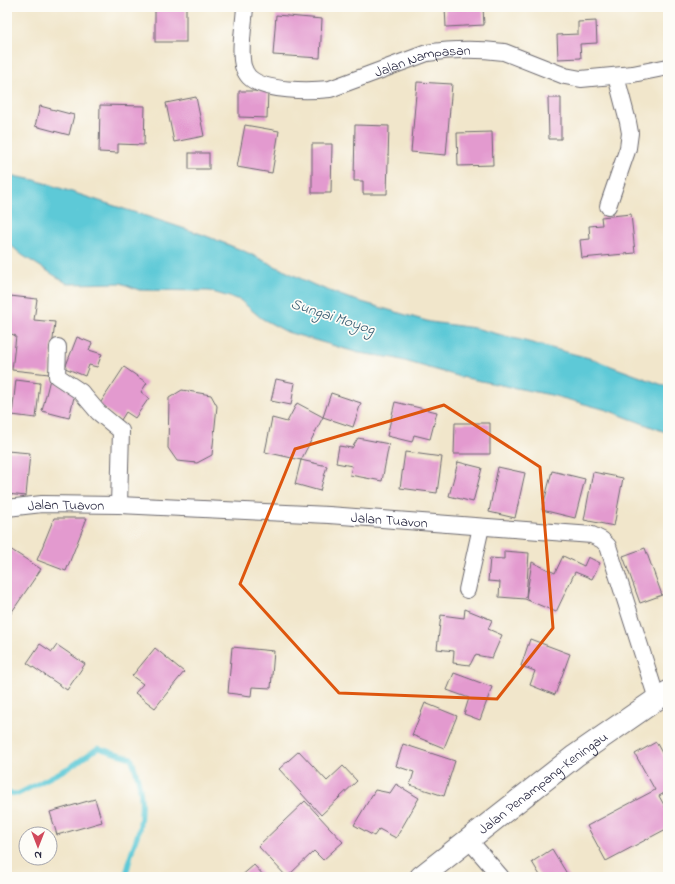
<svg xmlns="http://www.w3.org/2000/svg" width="675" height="884" viewBox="0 0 675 884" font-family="'Indie Flower',sans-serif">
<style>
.water{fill:#5dc9d7;stroke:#407689}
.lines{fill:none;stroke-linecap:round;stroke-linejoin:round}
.stream{stroke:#5dc9d7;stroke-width:5}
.building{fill:#e39acf}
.street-casing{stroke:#6a676d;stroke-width:18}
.primary-casing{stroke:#6a676d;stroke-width:24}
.street{stroke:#fff;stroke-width:16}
.primary{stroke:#fff;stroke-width:22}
.marked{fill:none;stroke:#de560e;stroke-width:3;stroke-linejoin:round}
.labels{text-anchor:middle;stroke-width:3.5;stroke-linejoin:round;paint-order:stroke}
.street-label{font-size:14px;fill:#22223b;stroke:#fdfcf7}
.water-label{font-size:15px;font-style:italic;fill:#375c72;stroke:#fdfcf7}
</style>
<rect width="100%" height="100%" fill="#fdfcf7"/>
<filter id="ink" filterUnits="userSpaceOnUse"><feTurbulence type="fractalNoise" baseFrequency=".025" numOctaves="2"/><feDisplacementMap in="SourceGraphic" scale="8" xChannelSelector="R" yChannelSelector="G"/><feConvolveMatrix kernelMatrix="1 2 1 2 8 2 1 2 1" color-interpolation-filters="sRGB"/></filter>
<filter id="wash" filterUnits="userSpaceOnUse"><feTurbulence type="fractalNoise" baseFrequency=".012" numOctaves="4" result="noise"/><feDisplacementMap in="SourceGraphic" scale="16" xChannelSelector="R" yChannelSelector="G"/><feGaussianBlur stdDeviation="0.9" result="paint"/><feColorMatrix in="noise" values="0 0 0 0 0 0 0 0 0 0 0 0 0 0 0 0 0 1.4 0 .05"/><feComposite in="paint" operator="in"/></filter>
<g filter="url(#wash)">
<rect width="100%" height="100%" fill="#f1e6cb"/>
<path class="water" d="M7,175L35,180L201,234L244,251L314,285L348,298L430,322L475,328L589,358L668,387V433L607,410L551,395L461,377L394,358L359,353L287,332L261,318L240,300L209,291L139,290L121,283L68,284L22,255L7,242Z"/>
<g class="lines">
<path class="stream" d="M7,793L18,794L70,767L98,748L131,758C141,783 144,803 139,830C137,837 134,844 132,851C129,860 129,869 124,877"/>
</g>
<g id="blocks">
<g class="building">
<rect x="155" y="7" width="31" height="35"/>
<path d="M445,7H483L484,25L446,27Z"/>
<path d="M276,15L322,19L320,58L273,55Z"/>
<path d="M596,21L597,43L580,44L581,58L558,59L557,35L578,34V22Z"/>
<path d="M417,82L452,84L446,155L411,152Z"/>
<path d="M239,91H268L267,118L239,117Z"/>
<path d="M196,97L204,136L174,142L166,103Z"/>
<path d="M548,98H561V139H549Z"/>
<path d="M100,105L145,106L144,145L118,144V153L99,152Z"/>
<path d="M40,106L74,115L69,135L35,126Z"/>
<path d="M245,125L279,131L272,173L237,167Z"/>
<path d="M355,125L389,126L387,194H363V181H354Z"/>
<path d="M492,132L493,165L458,166L457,133Z"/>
<path d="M312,144H332L331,193H312Z"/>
<rect x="189" y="153" width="20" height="16"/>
<path d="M631,214L635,253L582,258L580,240L590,239L589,226L602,225L601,217Z"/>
<path d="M10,296L37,299L34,320L55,322L49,374L12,370L16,336L7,332Z"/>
<path d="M77,337L92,343L89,350L102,354L97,367L89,365L85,376L65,368Z"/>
<path d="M124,367L147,383L141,392L149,398L135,418L126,412L121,420L99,405Z"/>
<path d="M50,379L75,393L69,418L42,411Z"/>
<path d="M276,379L295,383L291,405L271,401Z"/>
<path d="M16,380L40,383L36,418L12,415Z"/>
<path d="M182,390L211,395L217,406L212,455L197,463L177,461L168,448L169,398Z"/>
<path d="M331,393L361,403L353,427L323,417Z"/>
<path d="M395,402L437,412L430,439L414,435L412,442L387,436Z"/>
<path d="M297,403L323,417L301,460L265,452L272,418L287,422Z"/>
<path d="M455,423H490V454H454Z"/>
<path d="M358,438L389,444L382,481L350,475L352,466L336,463L339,446L352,448Z"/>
<path d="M7,451L30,453L26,496L7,494Z"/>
<path d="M405,452L442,457L437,493L400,488Z"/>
<path d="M301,460L327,466L320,491L295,484Z"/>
<path d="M458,462L482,468L473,502L449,496Z"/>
<path d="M498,467L525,473L515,518L489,512Z"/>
<path d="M552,471L585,479L575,518L542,510Z"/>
<path d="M593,472L623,478L614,526L584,520Z"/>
<path d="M54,518H87L66,571L37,560Z"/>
<path d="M7,547L41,569L7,619Z"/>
<path d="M645,548L662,595L640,603L623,556Z"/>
<path d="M504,551L529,553L526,598L532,562L555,573L563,556L584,566L588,557L600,563L592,579L575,572L556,612L525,599L499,597L500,582L488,581L490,558L504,559Z"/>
<path d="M465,609L492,620L488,629L502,635L492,658L475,655L470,665L453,663L454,651L437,649L441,615L464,618Z"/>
<path d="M530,639L570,654L555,695L530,685L535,671L521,666Z"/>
<path d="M40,644L52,652L57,645L85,664L67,690L27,663Z"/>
<path d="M232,647L274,651L271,688L252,687L251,696L228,693Z"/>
<path d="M155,648L184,672L155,708L135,693L143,684L132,676Z"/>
<path d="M454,673L492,687L480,720L464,714L469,698L447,690Z"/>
<path d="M425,703L457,716L444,748L412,735Z"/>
<path d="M656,742L668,764V791L659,796L668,812V828L606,861L587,826L655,790L635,754Z"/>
<path d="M403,744L455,761L444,796L410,785L414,772L396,766Z"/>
<path d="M299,751L327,781L343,766L357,781L321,815L279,769Z"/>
<path d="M396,784L419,798L396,838L379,829L374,836L354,825L375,790L390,793Z"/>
<path d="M95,799L102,822L57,835L50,812Z"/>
<path d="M305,801L343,842L323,860L314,851L287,877L258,846Z"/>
<path d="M552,849L569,877H541L532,862Z"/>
<path d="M254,865L265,877H240Z"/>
</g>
</g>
</g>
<g filter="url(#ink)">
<use href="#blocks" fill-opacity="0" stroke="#6a676d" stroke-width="1"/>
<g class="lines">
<g class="street-casing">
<g id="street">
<path id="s1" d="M245,7C244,25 239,49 243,66C244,69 246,74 249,77C264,92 310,91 330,89L427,53C452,49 479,49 504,52L565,76L581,79L633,74L668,67"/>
<path d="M608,206L628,148L630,133L628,122L616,76"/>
<path d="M58,347L57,376L81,392L98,412L121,431L119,505"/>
<path id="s2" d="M7,508L42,504L119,505L329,515L592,535L602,540L608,546L657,699"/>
<path d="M467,590L481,527"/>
<path d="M469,840L501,877"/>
</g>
</g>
<g class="primary-casing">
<g id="primary">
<path id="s3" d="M421,877L575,756L657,699L668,692"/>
</g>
</g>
<use href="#street" class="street"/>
<use href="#primary" class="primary"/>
</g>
</g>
<path class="marked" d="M444,405L540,467L553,628L497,699L339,693L240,584L295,449Z"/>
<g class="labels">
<g class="street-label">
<text dy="5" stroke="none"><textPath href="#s1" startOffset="253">Jalan Nampasan</textPath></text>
<text dy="5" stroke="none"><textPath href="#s2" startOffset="59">Jalan Tuavon</textPath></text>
<text dy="5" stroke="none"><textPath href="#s2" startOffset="383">Jalan Tuavon</textPath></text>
<text dy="5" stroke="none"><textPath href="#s3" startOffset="154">Jalan Penampang-Keningau</textPath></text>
</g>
<g class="water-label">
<text transform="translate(333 316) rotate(18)" y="5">Sungai Moyog</text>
</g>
</g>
<rect width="675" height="884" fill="none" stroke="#fdfcf7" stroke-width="24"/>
<g transform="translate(38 846) rotate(180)"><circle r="19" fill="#fdfcf7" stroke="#a5a5ac"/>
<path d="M0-3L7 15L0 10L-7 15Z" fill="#d1495b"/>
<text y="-6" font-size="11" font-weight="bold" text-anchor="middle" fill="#22223b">N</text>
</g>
</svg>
